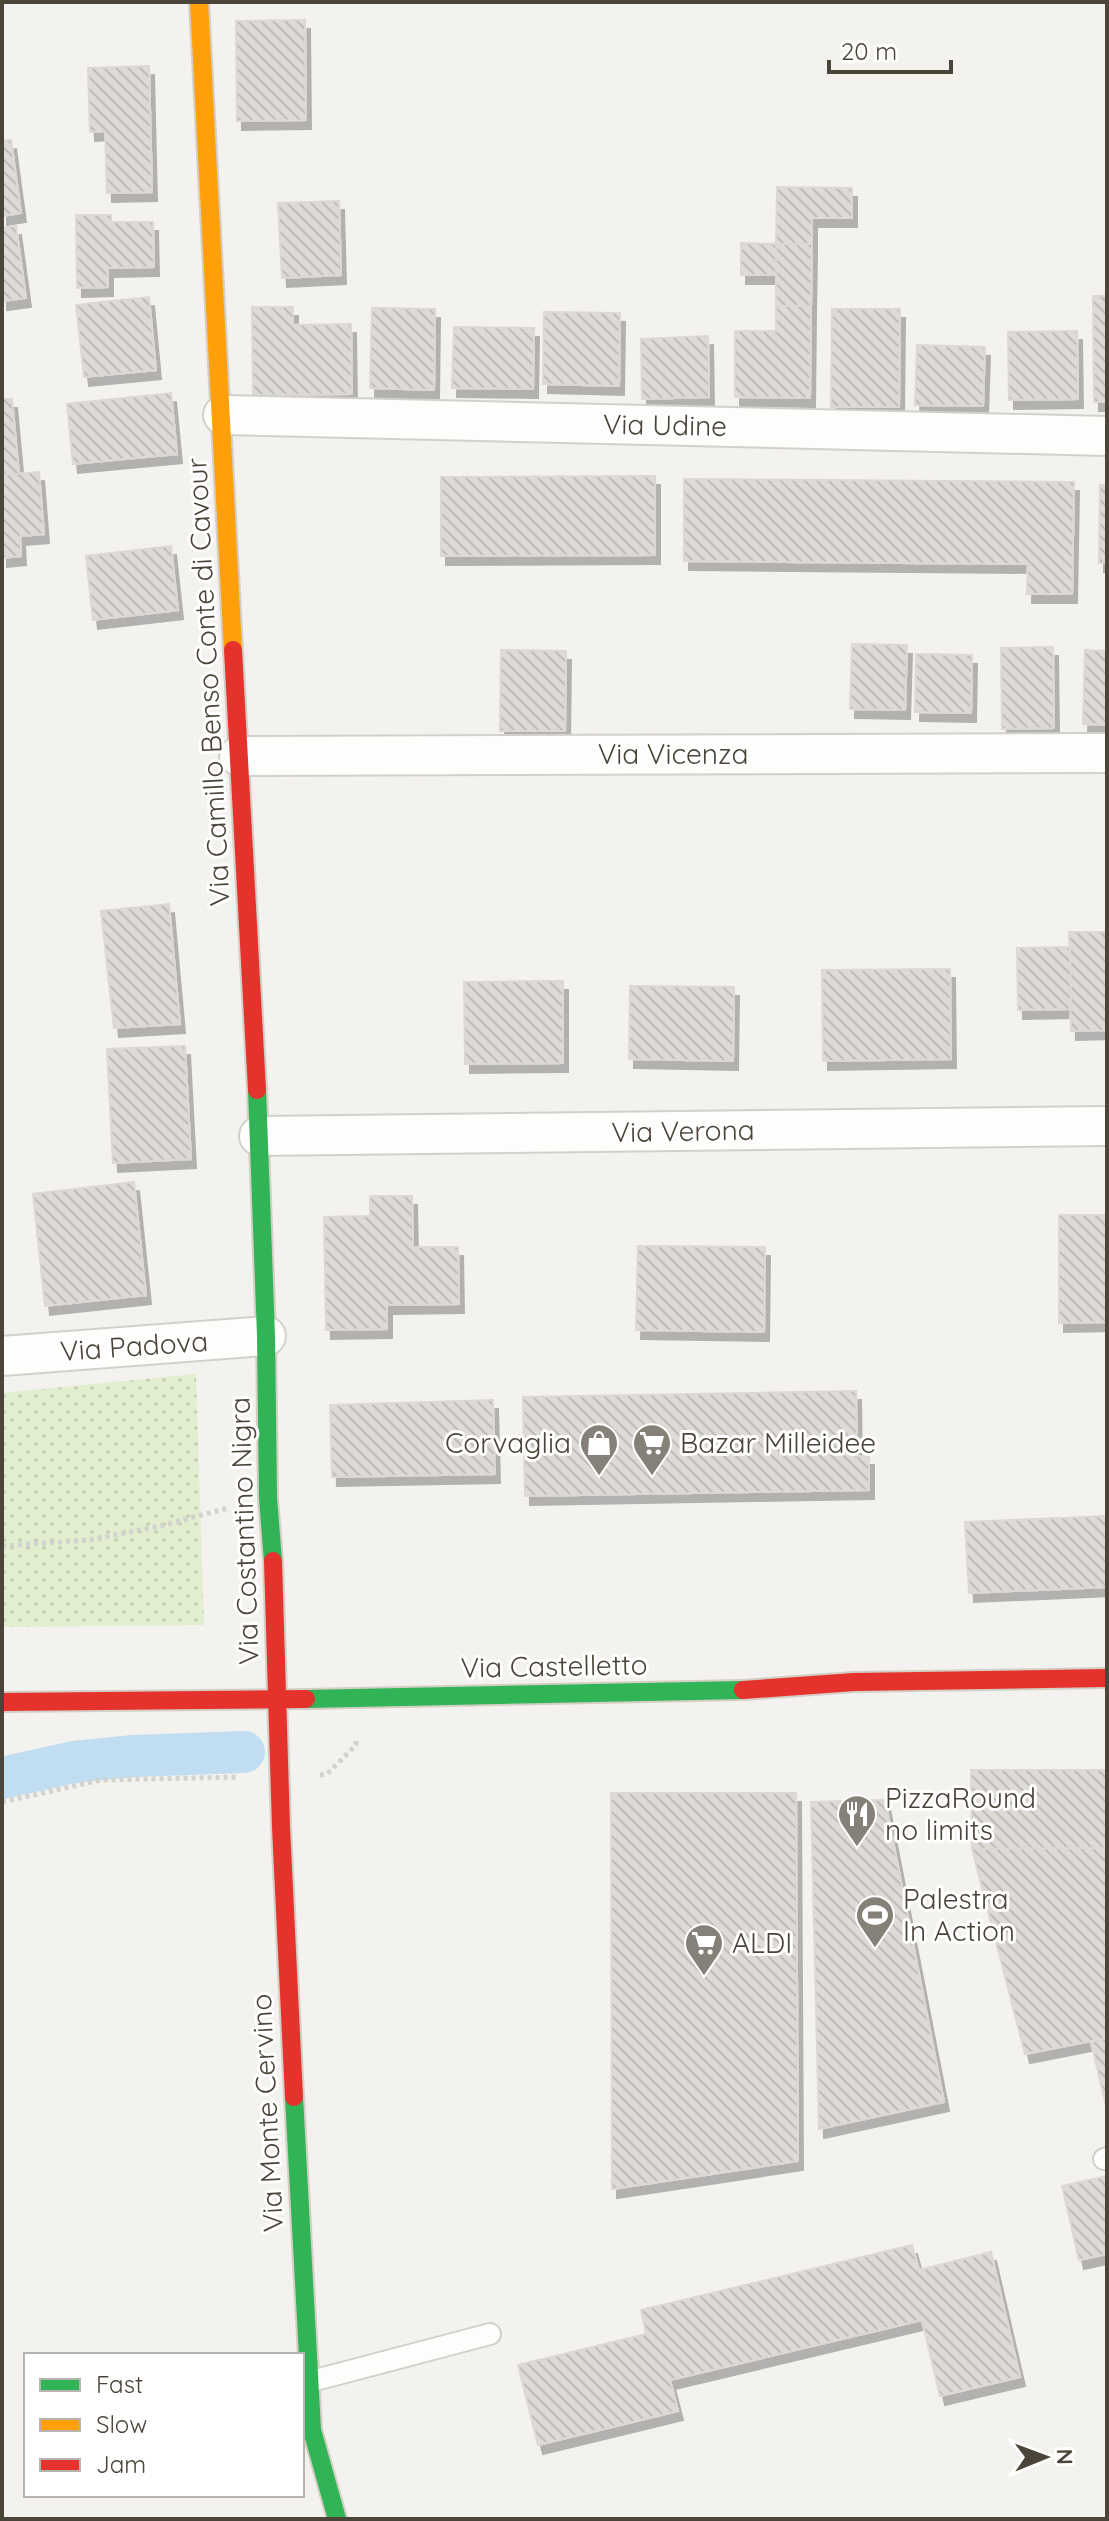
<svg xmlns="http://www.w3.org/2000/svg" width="1109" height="2521" viewBox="0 0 1109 2521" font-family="Quicksand,sans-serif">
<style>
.park{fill:url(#park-dots)}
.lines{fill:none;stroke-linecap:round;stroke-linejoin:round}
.canal{stroke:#c0ddf1;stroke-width:42}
.building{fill:url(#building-back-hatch);stroke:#dcd9d4;stroke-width:2;filter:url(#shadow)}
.lane-casing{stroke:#d2d0cb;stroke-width:24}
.street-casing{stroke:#d2d0cb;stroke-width:42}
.fast-casing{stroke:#d3cfc5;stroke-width:22}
.slow-casing{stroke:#d3cfc5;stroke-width:22}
.jam-casing{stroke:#d3cfc5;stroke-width:22}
.path{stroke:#d3d2cc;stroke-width:5;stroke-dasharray:4 4;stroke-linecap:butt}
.lane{stroke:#fdfdfc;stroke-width:20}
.street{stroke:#fdfdfc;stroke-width:38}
.fast{stroke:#30b455;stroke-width:18}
.slow{stroke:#ff9f0a;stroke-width:18}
.jam{stroke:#e5322d;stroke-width:18}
.labels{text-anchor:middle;stroke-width:6;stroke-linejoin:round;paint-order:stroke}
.street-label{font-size:28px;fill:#4b4439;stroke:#fff}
.poi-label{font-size:28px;fill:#4b4439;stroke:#fff;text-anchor:start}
</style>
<defs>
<pattern id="park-dots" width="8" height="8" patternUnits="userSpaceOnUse" patternTransform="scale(2)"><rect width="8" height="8" fill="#e1eecf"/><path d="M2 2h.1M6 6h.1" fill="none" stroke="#c3cdb2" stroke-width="1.8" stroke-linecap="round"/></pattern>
<pattern id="building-back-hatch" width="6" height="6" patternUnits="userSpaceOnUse" patternTransform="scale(2)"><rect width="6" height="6" fill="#dedbd6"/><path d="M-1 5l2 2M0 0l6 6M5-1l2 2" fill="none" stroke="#c0bdb8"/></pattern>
<filter id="shadow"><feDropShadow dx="5" dy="9" stdDeviation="0" flood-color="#0004"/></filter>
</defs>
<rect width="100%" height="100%" fill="#f4f2ee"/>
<path class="park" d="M196,1374L204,1625L2,1627V1393Z"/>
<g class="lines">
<path class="canal" d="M2,1778L74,1762L134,1756L244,1752"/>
</g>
<g class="building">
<path d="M305,20L306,120L237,121L236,21Z"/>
<path d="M149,66L152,192L107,193L105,131L90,132L88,68Z"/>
<path d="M11,140L21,213L2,216V141Z"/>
<path d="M777,187L852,188V218H812V244H776Z"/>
<path d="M339,201L341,275L282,278L278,203Z"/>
<path d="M76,215H111V222H153L154,267L108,268V287L77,288Z"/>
<path d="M16,226L26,298L2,301V228Z"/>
<path d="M741,243L776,244V275H741Z"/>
<path d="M776,244H812L811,306H776Z"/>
<path d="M1093,296H1107V402H1094Z"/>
<path d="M149,297L156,370L84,377L76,305Z"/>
<path d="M776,306H811L810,398L735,397V331H776Z"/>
<path d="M252,307H293V325L351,324L352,394L253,395Z"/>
<path d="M372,308L435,309L434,390L370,388Z"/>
<path d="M832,309H900L899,407H831Z"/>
<path d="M544,312L620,313L619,386L543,384Z"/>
<path d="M454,327L534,328L533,389L452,388Z"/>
<path d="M1077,331L1078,399L1009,400L1008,332Z"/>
<path d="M708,336L709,397L642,399L641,339Z"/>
<path d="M917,345L985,347L983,406L915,405Z"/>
<path d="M171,393L177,454L73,464L67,404Z"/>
<path d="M2,399H12L19,474L2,475Z"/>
<path d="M39,472L44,534L20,536L21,556L2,558V475Z"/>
<path d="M655,476V555L441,556V477Z"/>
<path d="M684,479L1074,482L1072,594H1027L1028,564L684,561Z"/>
<path d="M1100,485H1107V563H1099Z"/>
<path d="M171,546L178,610L93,620L86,556Z"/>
<path d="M852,644L907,645L905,710L850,709Z"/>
<path d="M1053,647L1054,728L1002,729L1001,648Z"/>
<path d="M501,650L566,651L565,731H500Z"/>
<path d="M1085,650L1107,651V725L1083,724Z"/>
<path d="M916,654L972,655L971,713L915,712Z"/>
<path d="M169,904L180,1024L114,1028L101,911Z"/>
<path d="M1069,932H1107V1030L1071,1031Z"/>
<path d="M1070,947L1071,1009L1018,1010L1017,948Z"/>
<path d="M950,969L951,1059L823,1061L822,970Z"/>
<path d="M563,981V1063L465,1064L464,982Z"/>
<path d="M630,986L734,987L733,1061L629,1059Z"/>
<path d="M185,1046L191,1159L113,1163L107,1049Z"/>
<path d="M134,1182L146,1295L45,1306L33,1194Z"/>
<path d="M370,1196H412L413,1247H458L459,1304L387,1305V1329L326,1330L324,1217L370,1216Z"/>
<path d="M1059,1215H1107V1322L1059,1323Z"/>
<path d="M638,1246L765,1247L764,1332L636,1330Z"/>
<path d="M856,1391L857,1456H869V1490L525,1496L523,1397Z"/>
<path d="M493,1400L495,1474L332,1477L330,1405Z"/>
<path d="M1107,1516V1587L969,1593L965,1522Z"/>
<path d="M971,1770H1107V1848L972,1849Z"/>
<path d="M611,1793H796L798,2161L612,2189Z"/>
<path d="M885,1800L944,2102L819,2129L811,1802Z"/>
<path d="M1107,1848V2038L1025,2054L972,1849Z"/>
<path d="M1107,2038V2110L1091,2042Z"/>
<path d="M1107,2176V2254L1079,2260L1062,2186Z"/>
<path d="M912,2245L919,2270L991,2252L1020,2377L940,2396L922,2320L670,2380L678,2411L538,2445L518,2365L646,2334L641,2310Z"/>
</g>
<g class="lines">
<g class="lane-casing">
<g id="lane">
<path d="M1104,2159L1107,2158"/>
<path d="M308,2382L490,2334"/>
</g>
</g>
<g class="street-casing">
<g id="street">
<path d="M223,415L1107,436"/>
<path d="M239,756L1107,753"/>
<path d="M259,1136L1107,1126"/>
<path d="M2,1356L266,1336"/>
</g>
</g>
<g class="fast-casing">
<g id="fast">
<path d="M257,1090L266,1336L268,1498L273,1561"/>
<path d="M306,1699L743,1690"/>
<path d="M294,2097L312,2430L337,2519"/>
</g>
</g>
<g class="slow-casing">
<path id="slow" d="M199,2L233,650"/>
</g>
<g class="jam-casing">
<g id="jam">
<path d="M233,650L257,1090"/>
<path d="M273,1561L281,1827L294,2097"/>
<path d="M743,1690L854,1682L1107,1678"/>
<path d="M2,1702L306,1699"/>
</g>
</g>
<g class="path">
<path d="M2,1546L89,1540L160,1526L228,1508"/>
<path d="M320,1775L327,1774L356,1745V1739"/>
<path d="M2,1802L101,1780L239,1777"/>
</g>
<use href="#lane" class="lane"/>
<use href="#street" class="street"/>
<use href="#fast" class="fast"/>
<use href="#slow" class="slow"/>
<use href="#jam" class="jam"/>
</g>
<defs>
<g id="shop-pin" transform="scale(2)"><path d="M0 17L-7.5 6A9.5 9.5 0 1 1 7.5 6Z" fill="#868178" stroke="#fff"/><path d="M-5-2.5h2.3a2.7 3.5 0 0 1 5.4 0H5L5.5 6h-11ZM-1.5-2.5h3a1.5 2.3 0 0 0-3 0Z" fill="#fff"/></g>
<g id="supermarket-pin" transform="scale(2)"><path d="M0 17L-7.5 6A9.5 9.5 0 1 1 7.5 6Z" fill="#868178" stroke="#fff"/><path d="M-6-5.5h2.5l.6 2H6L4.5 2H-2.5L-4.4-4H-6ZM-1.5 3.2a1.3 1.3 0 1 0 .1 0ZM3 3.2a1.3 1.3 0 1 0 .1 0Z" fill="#fff"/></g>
<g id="restaurant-pin" transform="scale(2)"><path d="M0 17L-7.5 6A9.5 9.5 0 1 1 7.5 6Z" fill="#868178" stroke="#fff"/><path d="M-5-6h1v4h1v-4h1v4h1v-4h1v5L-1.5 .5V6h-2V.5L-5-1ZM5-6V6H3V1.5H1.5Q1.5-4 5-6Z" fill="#fff"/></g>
<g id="stadium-pin" transform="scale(2)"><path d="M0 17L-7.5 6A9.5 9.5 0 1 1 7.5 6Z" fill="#868178" stroke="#fff"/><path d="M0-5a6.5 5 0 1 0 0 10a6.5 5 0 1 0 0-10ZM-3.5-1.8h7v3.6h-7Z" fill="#fff"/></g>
</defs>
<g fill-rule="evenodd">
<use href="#shop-pin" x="599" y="1443"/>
<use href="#supermarket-pin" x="652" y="1443"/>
<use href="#restaurant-pin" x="857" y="1814"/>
<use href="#stadium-pin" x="875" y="1915"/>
<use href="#supermarket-pin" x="704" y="1943"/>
</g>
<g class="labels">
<g class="street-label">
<text transform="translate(665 425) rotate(1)" y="10">Via Udine</text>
<text transform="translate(208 682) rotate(-93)" y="10">Via Camillo Benso Conte di Cavour</text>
<text x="673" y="764">Via Vicenza</text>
<text transform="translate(683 1131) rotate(-1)" y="10">Via Verona</text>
<text transform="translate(134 1346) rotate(-4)" y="10">Via Padova</text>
<text transform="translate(244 1531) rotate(-92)" y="10">Via Costantino Nigra</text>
<text transform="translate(554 1666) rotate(-1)" y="10">Via Castelletto</text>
<text transform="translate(267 2113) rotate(-93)" y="10">Via Monte Cervino</text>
</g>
<g class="poi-label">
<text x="571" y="1453" text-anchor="end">Corvaglia</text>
<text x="680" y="1453">Bazar Milleidee</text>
<text x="885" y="1808">PizzaRound<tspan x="885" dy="32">no limits</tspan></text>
<text x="903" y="1909">Palestra<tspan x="903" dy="32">In Action</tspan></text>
<text x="732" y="1953">ALDI</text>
</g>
</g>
<rect width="1109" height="2521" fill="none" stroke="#4b4439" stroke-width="8"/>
<rect x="24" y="2353" width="280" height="144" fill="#ffffff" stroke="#b7b4b0" stroke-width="2"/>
<rect x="40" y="2379" width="40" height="12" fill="#30b455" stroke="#b7b4b0" stroke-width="2"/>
<text x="96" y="2393" font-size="24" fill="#4b4439">Fast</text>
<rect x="40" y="2419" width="40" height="12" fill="#ff9f0a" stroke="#b7b4b0" stroke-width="2"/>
<text x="96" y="2433" font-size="24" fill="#4b4439">Slow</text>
<rect x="40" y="2459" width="40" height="12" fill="#e5322d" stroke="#b7b4b0" stroke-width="2"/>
<text x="96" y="2473" font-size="24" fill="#4b4439">Jam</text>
<g transform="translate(1045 2457) rotate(89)" stroke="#ffffff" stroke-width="6" paint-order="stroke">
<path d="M0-6L14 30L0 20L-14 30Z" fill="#4b4439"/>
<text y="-12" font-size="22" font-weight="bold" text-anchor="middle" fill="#4b4439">N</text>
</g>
<path d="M829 60v12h122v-12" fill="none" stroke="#4b4439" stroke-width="4"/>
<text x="841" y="60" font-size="24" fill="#4b4439" stroke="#ffffff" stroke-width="6" paint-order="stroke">20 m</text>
</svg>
